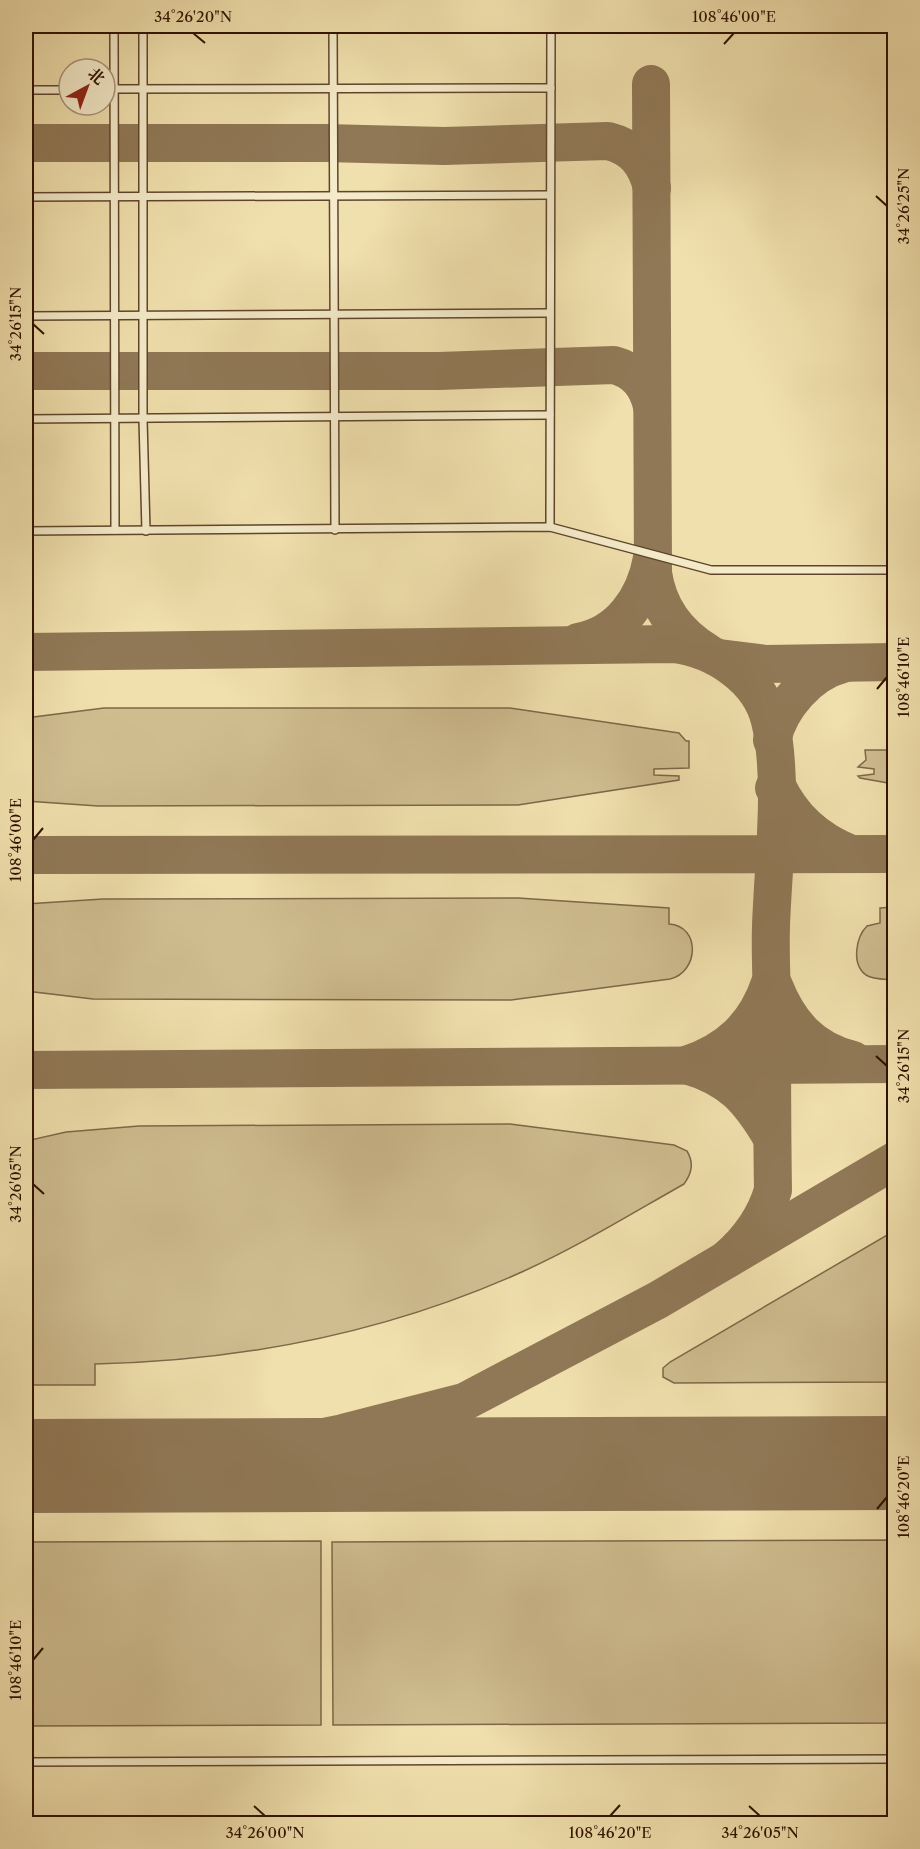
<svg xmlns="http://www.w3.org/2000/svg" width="920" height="1849" viewBox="0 0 920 1849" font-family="'Libre Caslon Text','Noto Serif SC',serif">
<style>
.green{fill:#cfbd90;stroke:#7f6748;stroke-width:1.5}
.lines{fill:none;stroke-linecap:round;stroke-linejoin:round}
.taxiway{stroke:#907856;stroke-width:38}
.runway{stroke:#907856;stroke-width:94}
.lane-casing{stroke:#5f452b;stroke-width:10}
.lane{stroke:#f5ebca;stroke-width:7}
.ticks{fill:none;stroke:#2f1100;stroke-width:2}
.neatline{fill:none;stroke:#2f1100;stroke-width:2}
.ticks-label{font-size:15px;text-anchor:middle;fill:#2f1100}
</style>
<rect width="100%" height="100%" fill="#f0e0ad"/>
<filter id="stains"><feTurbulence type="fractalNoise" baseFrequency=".00333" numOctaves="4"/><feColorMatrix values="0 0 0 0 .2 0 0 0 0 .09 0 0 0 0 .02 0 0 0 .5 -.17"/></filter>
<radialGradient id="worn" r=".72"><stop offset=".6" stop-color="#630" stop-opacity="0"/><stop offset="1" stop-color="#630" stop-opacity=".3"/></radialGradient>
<g class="green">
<path d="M104,708H510L679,733L686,741H689V768L654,769V775L679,776V780L518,805L98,806L26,801V718Z"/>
<path d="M865,750H894V784L860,778L858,776L874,774V769L858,767L866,760Z"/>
<path d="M518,898L669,908V924C701,926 699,972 670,979L511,1000L93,999L26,991V904L103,899Z"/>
<path d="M894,907V980C885,979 874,980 866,975C851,964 856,937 867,926L880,923V908Z"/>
<path d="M510,1124L674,1145L687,1151C694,1163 692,1173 684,1184C631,1214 579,1246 524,1271C389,1332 242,1361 95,1364V1385H26V1141L66,1132L139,1126Z"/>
<path d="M894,1231V1382L674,1383L663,1377V1368L670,1362Z"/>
<path d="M894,1540V1723L333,1725L332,1542Z"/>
<path d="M321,1541V1725L26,1726V1542Z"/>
</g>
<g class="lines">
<g class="taxiway">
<path d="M651,84L653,573C658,608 677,634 707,652"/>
<path d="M26,143H325L444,146L608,141C633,147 646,163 652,188"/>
<path d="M26,371H439L614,365C636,371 647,385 652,406"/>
<path d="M578,642C620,635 645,598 652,558"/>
<path d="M26,652L673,644C715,649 760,678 770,721C784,778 773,866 771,926C770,955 772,984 772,1012C772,1072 772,1131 773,1190C765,1218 749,1240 727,1259"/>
<path d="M719,658L766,664L894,662"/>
<path d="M772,740C780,706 809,673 843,664"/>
<path d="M774,788L776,784C792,818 816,840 851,854"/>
<path d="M26,855L894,854"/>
<path d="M770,983C756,1025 729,1051 686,1065C731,1078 749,1099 772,1138"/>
<path d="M774,986C789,1024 812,1050 853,1060"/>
<path d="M26,1070L894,1064"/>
<path d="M175,1467L343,1433L464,1402L658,1300L894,1161"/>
</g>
<path class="runway" d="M26,1466L894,1463"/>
<g class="lane-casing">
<g id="lane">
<path d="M114,26L115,530"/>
<path d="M143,26V419L146,531"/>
<path d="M333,26L335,530"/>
<path d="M105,89L551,88"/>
<path d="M26,90H69"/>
<path d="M26,197L549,195"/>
<path d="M26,316L550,313"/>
<path d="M26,419L550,415"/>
<path d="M550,527L551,26"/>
<path d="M26,531L550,527L711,570H894"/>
<path d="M26,1762L894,1759"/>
</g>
</g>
<use href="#lane" class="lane"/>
</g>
<path class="ticks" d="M193,33L205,43M724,44L734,33M876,196L887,206M33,324L44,334M877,689L887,677M33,840L43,828M876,1056L887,1066M33,1184L44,1194M877,1509L887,1497M33,1660L43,1648M254,1806L265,1816M749,1806L760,1816M610,1816L620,1805"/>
<rect width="920" height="1849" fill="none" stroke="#f0e0ad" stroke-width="66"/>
<g transform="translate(87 87) rotate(41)"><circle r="28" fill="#f5ebca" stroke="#a69479" stroke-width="1.5"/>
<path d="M0-4.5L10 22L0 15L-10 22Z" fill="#8f2418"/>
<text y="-9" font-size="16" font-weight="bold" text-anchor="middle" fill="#2f1100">北</text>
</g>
<rect x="33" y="33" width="854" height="1783" class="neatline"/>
<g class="ticks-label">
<text x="193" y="22">34°26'20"N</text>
<text x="734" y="22">108°46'00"E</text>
<text transform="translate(904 206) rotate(-90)" y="5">34°26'25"N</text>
<text transform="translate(16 324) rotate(-90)" y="5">34°26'15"N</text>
<text transform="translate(904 677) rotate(-90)" y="5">108°46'10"E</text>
<text transform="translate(16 840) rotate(-90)" y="5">108°46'00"E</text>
<text transform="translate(904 1066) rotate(-90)" y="5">34°26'15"N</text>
<text transform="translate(16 1184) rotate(-90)" y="5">34°26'05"N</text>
<text transform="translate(904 1497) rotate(-90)" y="5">108°46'20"E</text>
<text transform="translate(16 1660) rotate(-90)" y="5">108°46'10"E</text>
<text x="265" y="1838">34°26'00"N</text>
<text x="610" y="1838">108°46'20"E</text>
<text x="760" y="1838">34°26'05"N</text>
</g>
<rect width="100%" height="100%" filter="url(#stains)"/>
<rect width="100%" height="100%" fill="url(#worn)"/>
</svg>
